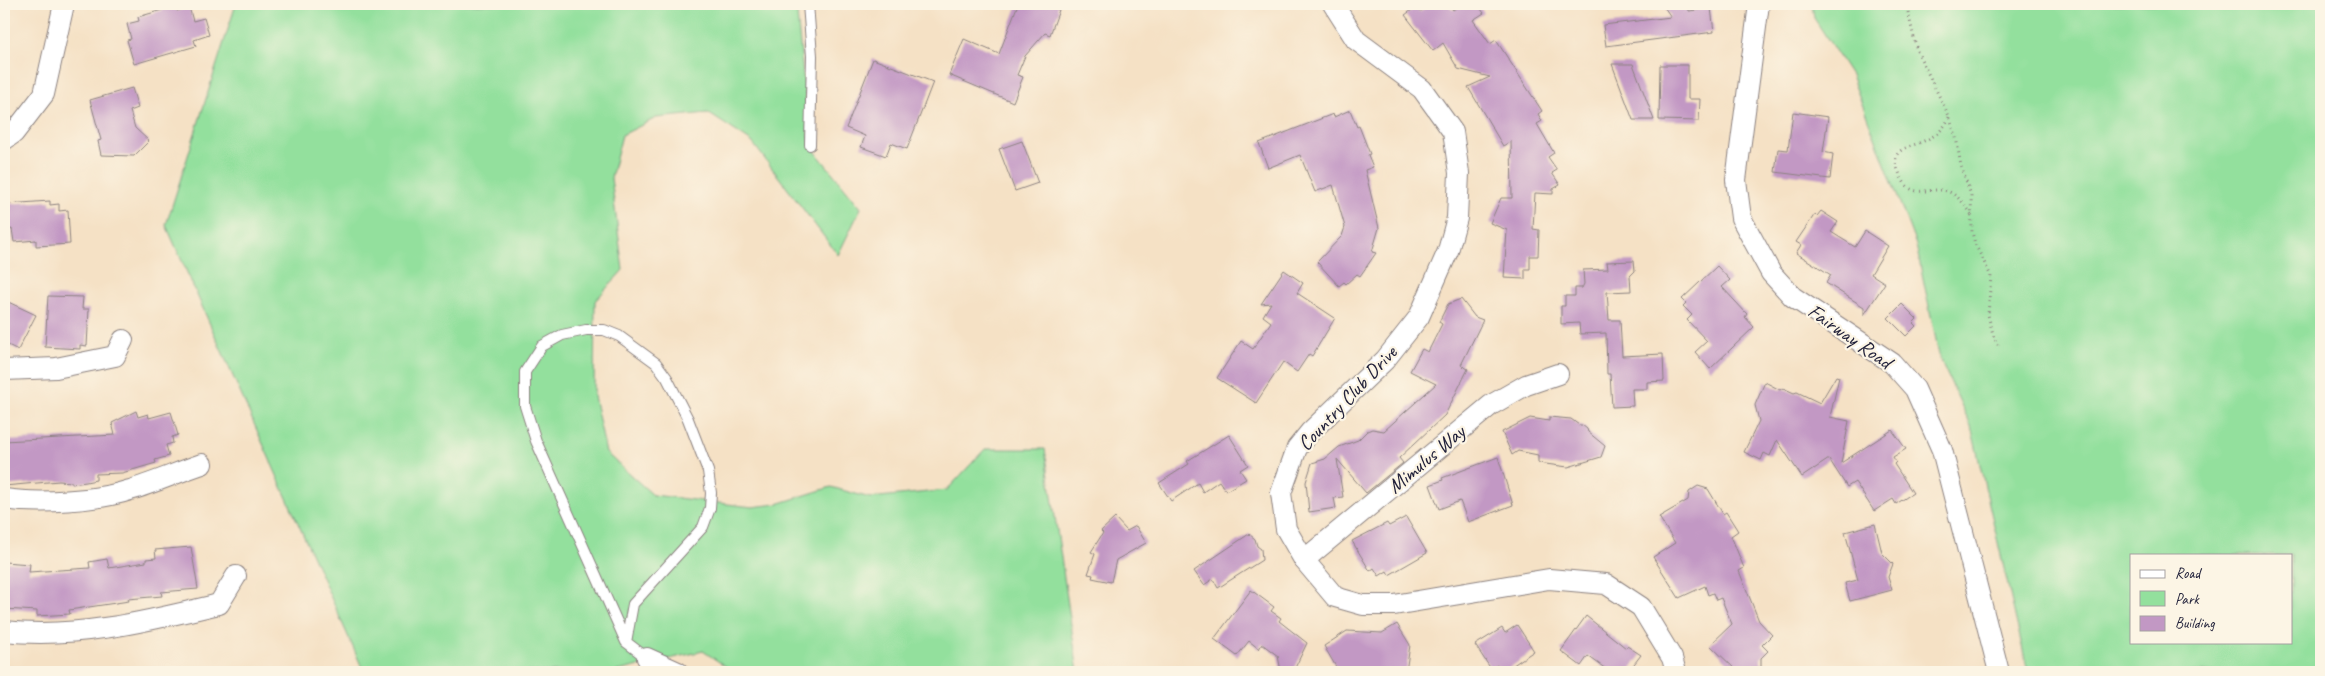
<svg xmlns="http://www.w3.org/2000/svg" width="2325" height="676" viewBox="0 0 2325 676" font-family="Caveat,sans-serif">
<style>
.green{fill:#93e09d;stroke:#5a816c;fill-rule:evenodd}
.building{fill:#c298c4}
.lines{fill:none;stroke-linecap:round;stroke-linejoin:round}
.service-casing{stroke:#8c8280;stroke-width:12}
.minor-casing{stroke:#8c8280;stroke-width:22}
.path{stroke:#8c8280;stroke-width:3;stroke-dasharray:1 4;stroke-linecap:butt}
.service{stroke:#fff;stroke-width:10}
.minor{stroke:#fff;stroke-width:20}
.labels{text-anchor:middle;stroke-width:4.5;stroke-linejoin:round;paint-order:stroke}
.street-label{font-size:21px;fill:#22223b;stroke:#fcf5e5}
</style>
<rect width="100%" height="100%" fill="#fcf5e5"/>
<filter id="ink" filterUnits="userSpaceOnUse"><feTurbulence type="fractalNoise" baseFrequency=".02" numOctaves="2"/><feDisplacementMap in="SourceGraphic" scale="10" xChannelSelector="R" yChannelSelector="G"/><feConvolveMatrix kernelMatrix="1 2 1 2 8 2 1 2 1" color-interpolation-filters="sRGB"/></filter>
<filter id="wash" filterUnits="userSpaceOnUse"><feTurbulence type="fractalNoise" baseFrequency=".0096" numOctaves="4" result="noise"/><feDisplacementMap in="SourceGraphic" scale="20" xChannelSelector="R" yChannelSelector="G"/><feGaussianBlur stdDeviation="1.12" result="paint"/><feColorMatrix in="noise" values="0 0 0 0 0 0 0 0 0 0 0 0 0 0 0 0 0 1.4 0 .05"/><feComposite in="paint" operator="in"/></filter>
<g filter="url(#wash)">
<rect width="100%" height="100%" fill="#f5e1c5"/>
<g class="green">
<path d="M236,4H796L810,145L861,208L838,255L752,142L708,113L656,118L622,135L611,178L623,270L595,301L594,396L606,453L653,495L752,507L777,504L831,487L870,498L947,490L985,449H1045L1078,672H734L703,651L614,672H364L166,225Z"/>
<path d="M1812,4H2321V672H2028L1971,426L1940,359L1916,245L1851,75L1814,18ZM2131,555H2291V642H2131Z"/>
</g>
<g id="blocks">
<g class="building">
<path d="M174,4L177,11L189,7L193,21L204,18L209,35L194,40L196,46L134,64L127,40L131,39L127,24L139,21L138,17L162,10L161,8Z"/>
<path d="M1018,4H1059L1057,9L1059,10L1050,35L1045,33L1025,56L1017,75L1023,77L1013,102L949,75L964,39L999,54Z"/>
<path d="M1430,4H1448L1453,10L1461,4H1477L1484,13L1473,20L1490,44L1496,40L1542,111L1538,114L1542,121L1537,124L1554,153L1548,157L1557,170L1552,173L1560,185L1553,189V194L1535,193L1533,229L1539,230L1538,256H1530V269H1525V279L1504,278L1507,230L1490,223L1501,198H1512L1511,141L1503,146L1468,87L1490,77L1458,69L1443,43L1433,51L1405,15L1416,7L1420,12Z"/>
<path d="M1662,4H1688L1689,11L1711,8L1714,32L1606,46L1603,25L1671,17Z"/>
<path d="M873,59L933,82L907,149L891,143L886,156L861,147L865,136L846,128Z"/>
<path d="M1612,64H1633L1654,120H1633Z"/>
<path d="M1660,65H1688V99H1700L1699,121L1659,120Z"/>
<path d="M132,88L138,108L130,111L135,128L149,141L134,156L101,155L98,141L101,140L90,100Z"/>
<path d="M1350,110L1357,127L1359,126L1370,154L1368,155L1373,167L1365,170L1379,228L1372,252L1376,253L1360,276L1357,274L1346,284L1344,282L1339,286L1317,262L1342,236L1345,227L1333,185L1315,192L1300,155L1268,168L1259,143L1333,114L1334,117Z"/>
<path d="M1793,112L1828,117L1823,152L1833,154L1830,179L1775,172L1778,149L1788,150Z"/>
<path d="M1022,141L1038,183L1015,191L999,149Z"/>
<path d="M50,201V205L59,204V211L68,210L70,244L36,246V240L14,242L12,229L8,230L6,204Z"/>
<path d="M1821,211L1838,222L1831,232L1855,247L1865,231L1888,246L1871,274L1885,283L1864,315V307L1826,283L1831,275L1796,253L1801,245L1796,242L1815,214L1817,216Z"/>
<path d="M1634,261L1635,271L1630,276L1631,291L1607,292L1609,320H1620L1622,356L1663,354L1664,381L1647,382V389H1632L1633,406L1612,407L1610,374H1607L1606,333L1580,334L1579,323L1561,324V306H1565V296H1575V288H1582L1584,284L1583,270L1608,269L1607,262Z"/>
<path d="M1717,266L1730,280L1722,287L1747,314L1745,317L1754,327L1710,369L1695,352L1707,341L1687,320L1692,315L1683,306L1686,303L1682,299Z"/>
<path d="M1284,270L1303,283L1297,293L1335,318L1312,356L1309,354L1297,372L1283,362L1256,403L1217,378L1241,341L1253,349L1271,322L1263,316L1271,303L1261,304Z"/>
<path d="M48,296L83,297L82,309H89L87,346L80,345V349L45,347Z"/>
<path d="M1461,299L1475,317L1483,320L1461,365L1468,369L1445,415L1399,458L1403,463L1366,493L1337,459L1343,497L1334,498L1336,508L1309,512L1306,482L1312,463L1325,459L1339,447L1358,440L1367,431L1372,429L1384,431L1436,384L1410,371L1422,349L1428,352L1442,324L1439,322L1448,304Z"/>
<path d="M4,300L36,315L18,350L4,343Z"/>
<path d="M1902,304L1917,319L1913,323L1916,326L1906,336L1888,318Z"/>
<path d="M1836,376L1839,377L1830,417L1849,421L1841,463L1892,430L1906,449L1893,457L1896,462L1894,464L1913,493L1896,504L1893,499L1874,511L1855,482L1847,487L1829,459L1802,477L1777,440L1770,456L1764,453L1761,460L1744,452L1759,421L1755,405L1765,382L1780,390L1783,388L1794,393L1797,392L1820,403Z"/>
<path d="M136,411L138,417L148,414L149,418L171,412L178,435L172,437L173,443L166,445L169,456L155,460L156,463L122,473L96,474V480L86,482L72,484V482L59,481L4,486V441L115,435L112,423Z"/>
<path d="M1549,417L1571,419L1579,425H1582L1587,429L1588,432L1605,446L1601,457L1568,467L1538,463V455L1518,451L1512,455L1502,432L1530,418L1549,421Z"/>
<path d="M1229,435L1248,465L1240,470L1246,479L1226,491L1219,481L1203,492L1198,483L1171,501L1159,483L1189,464L1187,461Z"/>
<path d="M1498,457L1513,505L1468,522L1460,501L1439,509L1430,485L1443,480L1442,478Z"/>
<path d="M1698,486L1708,489L1723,514L1726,512L1738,531L1731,536L1744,568L1739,571L1759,621L1772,635L1762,645L1768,651L1761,658V672H1738L1710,645L1732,624L1721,598L1716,600L1713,593L1708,595L1705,586L1679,598L1653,557L1675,543L1659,517L1688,500L1689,492Z"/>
<path d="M1406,517L1427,553L1389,575L1387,571L1379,576L1374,568L1370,571L1352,541L1387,523L1389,526Z"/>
<path d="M1115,518L1127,531L1136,526L1146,543L1116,560L1111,582L1092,578L1093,575L1088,574L1095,554L1091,552L1103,533L1101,531Z"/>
<path d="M1875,524L1882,553L1893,564L1888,577L1892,590L1850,601L1845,583L1858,580L1845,532Z"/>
<path d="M1249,534L1255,539L1257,546L1261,549L1262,560L1218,588L1213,579L1204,585L1194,571Z"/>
<path d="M191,547L198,589L161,592L162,596L128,599L129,601L69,610L70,614L37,616V611L4,609V562L30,564L29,572L90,568L89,562L107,559L109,568L146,562V559L156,558L155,550Z"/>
<path d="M1251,590L1274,607L1271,611L1281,618L1279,621L1307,643L1295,668L1281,671L1278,656L1262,644L1259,649L1249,641L1237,656L1214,639Z"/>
<path d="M1586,616L1626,648L1627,646L1641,655L1628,672H1610L1588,656L1581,666L1561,651Z"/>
<path d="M1397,624L1410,645L1406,672H1339L1324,646L1347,631L1382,633Z"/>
<path d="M1517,625L1534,651L1503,672L1497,665L1491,669L1475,645L1502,628L1505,633Z"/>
</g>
</g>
</g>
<g filter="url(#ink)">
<use href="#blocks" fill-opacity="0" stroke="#8c8280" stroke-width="1"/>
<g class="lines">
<g class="service-casing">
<g id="service">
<path d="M808,4L812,56L810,145"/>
<path d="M626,642L633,604L703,527L710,508L711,493L708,471L688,419L667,378L656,363L619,336L604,330H586L562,335L542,346L525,372V406L536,441L626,642L647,658"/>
</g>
</g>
<g class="minor-casing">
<g id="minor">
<path d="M1333,4L1356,40L1422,89L1453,132L1459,173L1457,218L1448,251L1419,317L1385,360L1310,432L1297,448L1281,493L1286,529L1304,560L1335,597L1363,605H1394L1549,579L1606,584L1641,607L1672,658L1676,672"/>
<path d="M1759,4L1736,180L1741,218L1771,273L1793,297L1892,363L1915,389L1942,450L1999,672"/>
<path d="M4,140L14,133L44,94L64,4"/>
<path d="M4,370L56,368L115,356L123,340"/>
<path d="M4,499C38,504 97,501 130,490C154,483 178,472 202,464"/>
<path d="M1304,560L1491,405L1526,385L1558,374"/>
<path d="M4,631C77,639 148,621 219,604L236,576"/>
<path d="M647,658L678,672"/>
</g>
</g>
<g class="path">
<path d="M1908,12L1917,51L1949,116L1956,137L1961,166L1971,195L1972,232L1975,244L1991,276L1988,315L1994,338L2000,348"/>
<path d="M1949,117C1938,147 1900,142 1896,157C1895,163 1898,170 1900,175C1912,202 1928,186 1947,191C1958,195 1966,206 1972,215"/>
</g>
<use href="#service" class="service"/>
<use href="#minor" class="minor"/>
</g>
</g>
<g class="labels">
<g class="street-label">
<text transform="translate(1850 336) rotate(35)" y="7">Fairway Road</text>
<text transform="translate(1347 398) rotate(-47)" y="7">Country Club Drive</text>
<text transform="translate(1426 459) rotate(-40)" y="7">Mimulus Way</text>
</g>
</g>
<rect width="2325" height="676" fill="none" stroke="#fcf5e5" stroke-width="20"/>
<rect x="2130" y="554" width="162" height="90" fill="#fcf5e5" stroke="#a5a1a1"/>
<rect x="2140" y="570" width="25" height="8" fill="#ffffff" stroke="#a5a1a1"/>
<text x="2175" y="578" font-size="15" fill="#22223b">Road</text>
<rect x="2140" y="591" width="25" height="15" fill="#93e09d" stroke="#a5a1a1"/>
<text x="2175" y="604" font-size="15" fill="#22223b">Park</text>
<rect x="2140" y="616" width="25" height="15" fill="#c298c4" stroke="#a5a1a1"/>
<text x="2175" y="628" font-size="15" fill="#22223b">Building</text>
</svg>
